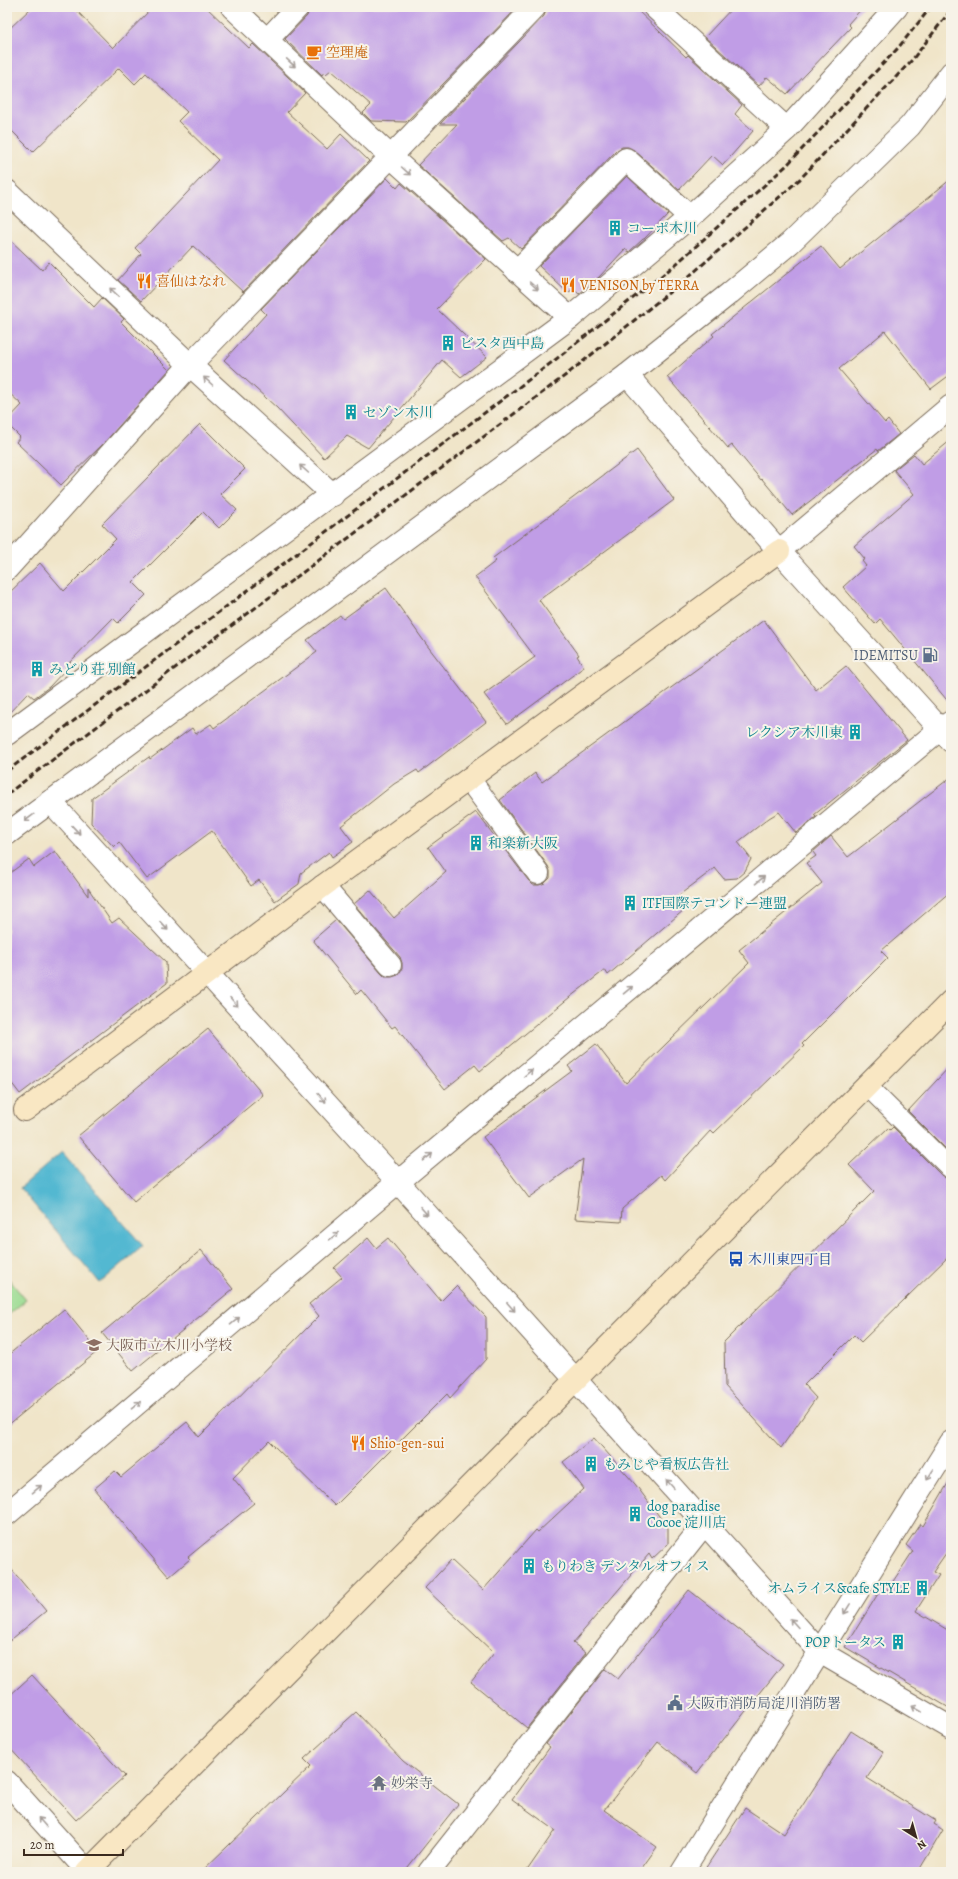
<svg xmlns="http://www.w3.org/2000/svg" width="958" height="1879" viewBox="0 0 958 1879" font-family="Alegreya,'Noto Serif JP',serif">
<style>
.green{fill:#9bdc92;stroke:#6b8358}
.water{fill:#52b8d1;stroke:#467178}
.building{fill:#c09de6}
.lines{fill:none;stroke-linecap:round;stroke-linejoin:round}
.lane-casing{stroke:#7a6b5a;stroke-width:21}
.street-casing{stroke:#7a6b5a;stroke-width:24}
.secondary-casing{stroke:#7a6b5a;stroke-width:24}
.lane{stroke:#fff;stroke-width:19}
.street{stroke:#fff;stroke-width:22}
.secondary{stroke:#f9e7c3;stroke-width:22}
.rail{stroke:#3b2a1e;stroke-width:3;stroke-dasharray:6 3;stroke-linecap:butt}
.oneway{stroke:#a79f9a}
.labels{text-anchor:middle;stroke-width:4;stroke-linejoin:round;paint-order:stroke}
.food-label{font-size:14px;fill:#c56008;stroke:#f7f3e8;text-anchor:start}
.culture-label{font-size:14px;fill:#0d838f;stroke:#f7f3e8;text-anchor:start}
.service-label{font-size:14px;fill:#4e5e75;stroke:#f7f3e8;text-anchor:end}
.transit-label{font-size:14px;fill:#164399;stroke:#f7f3e8;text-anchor:start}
.education-label{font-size:14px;fill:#785e54;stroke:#f7f3e8;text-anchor:start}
.worship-label{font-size:14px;fill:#5b616d;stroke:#f7f3e8;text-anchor:start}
</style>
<rect width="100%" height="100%" fill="#f7f3e8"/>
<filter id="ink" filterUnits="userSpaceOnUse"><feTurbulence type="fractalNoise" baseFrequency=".025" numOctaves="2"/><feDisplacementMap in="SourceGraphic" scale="8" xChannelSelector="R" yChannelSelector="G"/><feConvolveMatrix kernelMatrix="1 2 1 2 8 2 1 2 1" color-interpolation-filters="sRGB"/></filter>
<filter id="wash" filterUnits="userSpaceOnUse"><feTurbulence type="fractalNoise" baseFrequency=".012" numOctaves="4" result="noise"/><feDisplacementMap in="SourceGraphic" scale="16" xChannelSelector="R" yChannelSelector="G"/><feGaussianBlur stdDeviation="0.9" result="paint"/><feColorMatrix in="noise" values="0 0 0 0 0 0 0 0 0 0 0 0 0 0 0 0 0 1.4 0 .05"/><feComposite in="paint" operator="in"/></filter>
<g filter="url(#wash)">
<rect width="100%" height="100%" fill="#f0e5c9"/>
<path class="green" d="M7,1277L26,1300L7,1316Z"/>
<path class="water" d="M62,1152L143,1246L100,1283L20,1188Z"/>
<g id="blocks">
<g class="building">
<path d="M32,7H73L113,48L153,7H206L249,48L253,44L305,93L287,112L327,149L341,134L369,161L243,292L193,246L141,301L118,280L141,254L135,248L218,160L178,121L187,112L146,73L135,84L119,68L33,152L7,126V31Z"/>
<path d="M310,7H518L406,122L371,121L363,113L371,105L331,70L326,74L324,72L322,75L285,39L307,16Z"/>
<path d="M547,7H634L686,57L688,55L742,105L735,114L753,131L723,165L712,155L679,190L634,150L628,147H622L617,150L521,249L509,238L503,241L418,165L457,124H440L544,16Z"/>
<path d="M733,7H863L848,24L851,27L787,94L767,77L759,86L705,37Z"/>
<path d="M627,176L668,214L644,239H643L629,252L625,249L599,277L579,294L573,289L568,293L539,266Z"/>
<path d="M387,178L397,188L401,183L486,259L437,309L487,357L461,377L442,360L368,448L347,436L324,458L277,408L224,360L266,314L261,309Z"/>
<path d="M951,179V374L931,389L885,331L839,369L885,423L888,420L899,434L878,451L877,449L792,515L762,479L761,480L732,445L728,448L667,377L714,336L712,334L821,246L840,269Z"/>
<path d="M7,237L42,270L49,262L94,307L102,298L124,319L121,322L169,370L103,444L61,485L16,442L20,437L7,424V421L22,405L7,391Z"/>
<path d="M200,424L245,469L220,494L237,510L219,528L203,512L133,582L146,595L118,623L113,618L65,667L67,668L49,687L34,698L28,693L7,715V595L40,563L64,591L116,539L102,524Z"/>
<path d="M951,440V705L880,619L875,624L843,587L866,566L862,561L865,559L854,546L914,494L894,470L914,454L922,464Z"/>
<path d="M637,450L674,500L539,600L579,655L577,656L584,667L507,724L484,694L535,657L475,577L496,561L493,558Z"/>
<path d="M386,588L426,644L486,722L419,773L417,770L394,784L341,826L353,842L332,857L329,852L301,873L299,884L275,901L259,880L251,886L212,831L147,879L119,842L114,847L91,823L92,798L149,757L150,759L192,728L196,734L211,724L214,728L317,652L307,640L340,615L343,619Z"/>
<path d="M764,620L816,690L846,666L907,740L814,815L816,817L796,833L779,812L769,818L738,842L751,859L745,871L737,878L724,879L715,868L674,899L684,910L608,975L605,970L570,997L480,1071L475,1065L445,1089L395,1026L392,1028L361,990L357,994L313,940L336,920L381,973L385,977H392L398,975L402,969V963L400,957L354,904L370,890L394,918L446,872L428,847L476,812L528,880L533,885H539L545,883L550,878V871L548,866L500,800L535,773L542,782Z"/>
<path d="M951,777V891L881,951L888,958L802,1044L804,1046L714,1133L711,1130L665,1180L661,1175L622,1209L621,1222L575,1219L583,1159L529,1198L483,1137L572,1071L568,1066L596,1044L626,1083L749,963L739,950L822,883L806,863L816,856L813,852L831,836L848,857Z"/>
<path d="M55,851L88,896V888L112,923L119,918L166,962L167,983L20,1094L7,1077V875L29,859L34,867Z"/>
<path d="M208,1029L263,1095L134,1202L78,1136Z"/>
<path d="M951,1065V1154L908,1111Z"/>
<path d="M893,1127L943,1177L951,1180V1254L861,1342L854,1335L804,1385L816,1398L781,1448L725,1386L724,1342L874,1191L849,1165L888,1128L890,1130Z"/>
<path d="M368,1238L376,1248L388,1238L441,1301L456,1286L486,1317V1359L450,1398L447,1394L335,1506L269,1441L233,1478L254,1503L188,1557L190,1559L169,1577L94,1489L115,1471L121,1477L187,1422L199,1437L319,1316L309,1304L342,1277L334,1268Z"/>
<path d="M201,1250L233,1289L133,1371L102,1333Z"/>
<path d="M64,1309L98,1351L7,1426V1356Z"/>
<path d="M594,1438L635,1484L668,1528V1544L652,1559L649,1554L573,1643L586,1653L527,1728L471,1682L494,1653L425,1588L451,1560L483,1590L536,1530L538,1532L584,1489L563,1462Z"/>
<path d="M951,1478V1546L933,1572L939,1575L916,1611L951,1632V1709L845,1647L881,1589L886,1592L913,1551L906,1545L920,1524L923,1526Z"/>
<path d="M7,1564L46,1611L7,1643Z"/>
<path d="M689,1590L783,1664L697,1773L658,1742L604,1810L657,1847L639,1872H526L555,1830L512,1799L550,1747L546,1744L605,1669L618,1679Z"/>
<path d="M32,1675L125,1776L76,1820L7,1745V1698Z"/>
<path d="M356,1712L403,1761L458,1804L404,1872H201L311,1766L304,1759Z"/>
<path d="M851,1731L884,1752L867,1778L936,1821L934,1824L943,1830L918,1872H703L745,1808L784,1834Z"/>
</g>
</g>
</g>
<g filter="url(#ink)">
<use href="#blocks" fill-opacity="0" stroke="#7a6b5a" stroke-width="1"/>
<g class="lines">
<g class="lane-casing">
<path id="lane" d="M866,1085L951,1169"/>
</g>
<g class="street-casing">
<g id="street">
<path d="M232,7L391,157L570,318"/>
<path d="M654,7L787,129"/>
<path d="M267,40L298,7"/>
<path d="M7,191L190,365L333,495"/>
<path d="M517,271L626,159L690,217"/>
<path d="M627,375L779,551L951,741"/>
<path d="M779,551L951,406"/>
<path d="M7,569L190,365L535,7"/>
<path d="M7,734L570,318L690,217L787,129L897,7"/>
<path d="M469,779L538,873"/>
<path d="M50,801L398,1182L820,1652L951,1728"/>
<path d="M7,834L627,375L730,293L790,243L910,126L951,73"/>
<path d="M323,886L390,965"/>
<path d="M7,1514L398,1182L939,730L951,722"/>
<path d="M7,1782L88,1872"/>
<path d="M429,1872L705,1523"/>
<path d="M682,1872L951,1442"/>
</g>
</g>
<g class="secondary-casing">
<g id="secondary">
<path d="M25,1110L323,886L779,551"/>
<path d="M87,1872L951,1001"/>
</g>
</g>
<use href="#lane" class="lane"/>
<use href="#street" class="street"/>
<use href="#secondary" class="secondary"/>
<g class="rail">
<path d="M7,771L555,360L675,265L787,165L898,48L931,7"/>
<path d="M7,794L566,375L686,279L800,179L912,60L951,10"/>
</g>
</g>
<defs><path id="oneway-shaft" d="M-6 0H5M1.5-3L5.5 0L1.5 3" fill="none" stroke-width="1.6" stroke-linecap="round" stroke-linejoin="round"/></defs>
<g class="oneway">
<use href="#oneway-shaft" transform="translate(291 63) rotate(43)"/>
<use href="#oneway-shaft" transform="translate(406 171) rotate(42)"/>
<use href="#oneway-shaft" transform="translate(534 286) rotate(42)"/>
<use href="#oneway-shaft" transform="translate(114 292) rotate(-136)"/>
<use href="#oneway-shaft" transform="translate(208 381) rotate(-138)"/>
<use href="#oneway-shaft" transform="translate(304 469) rotate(-138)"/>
<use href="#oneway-shaft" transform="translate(29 818) rotate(143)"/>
<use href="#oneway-shaft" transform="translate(76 830) rotate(47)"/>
<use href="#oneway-shaft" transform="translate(760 880) rotate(-40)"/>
<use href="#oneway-shaft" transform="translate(164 926) rotate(47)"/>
<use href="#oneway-shaft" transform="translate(628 990) rotate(-40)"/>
<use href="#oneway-shaft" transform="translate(234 1002) rotate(48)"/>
<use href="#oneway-shaft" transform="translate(528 1073) rotate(-40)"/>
<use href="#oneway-shaft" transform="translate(322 1098) rotate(48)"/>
<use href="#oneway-shaft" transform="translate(428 1157) rotate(-40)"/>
<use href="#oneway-shaft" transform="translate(424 1211) rotate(48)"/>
<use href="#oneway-shaft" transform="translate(334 1236) rotate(-40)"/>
<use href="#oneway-shaft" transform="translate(511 1307) rotate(48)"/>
<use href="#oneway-shaft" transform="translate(235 1321) rotate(-40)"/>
<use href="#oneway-shaft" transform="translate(136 1405) rotate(-40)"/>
<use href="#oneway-shaft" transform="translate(930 1475) rotate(122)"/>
<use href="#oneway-shaft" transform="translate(670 1484) rotate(-132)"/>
<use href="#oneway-shaft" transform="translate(37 1489) rotate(-40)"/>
<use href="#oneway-shaft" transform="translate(847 1609) rotate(122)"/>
<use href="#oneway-shaft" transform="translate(794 1623) rotate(-132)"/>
<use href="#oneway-shaft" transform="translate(917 1709) rotate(-150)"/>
<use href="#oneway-shaft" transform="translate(42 1822) rotate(-131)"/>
</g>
</g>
<defs>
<g id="cafe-bare" transform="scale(1.2)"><path d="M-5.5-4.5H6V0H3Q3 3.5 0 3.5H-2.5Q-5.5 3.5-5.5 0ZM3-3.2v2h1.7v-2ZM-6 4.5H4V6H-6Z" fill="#e8710a" stroke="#f7f3e8" stroke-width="2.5" paint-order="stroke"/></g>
<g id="building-bare" transform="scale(1.2)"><path d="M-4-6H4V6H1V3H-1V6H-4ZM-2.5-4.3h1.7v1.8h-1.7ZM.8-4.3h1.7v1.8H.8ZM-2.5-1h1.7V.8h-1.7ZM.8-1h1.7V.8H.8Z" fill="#0f9aa8" stroke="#f7f3e8" stroke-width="2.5" paint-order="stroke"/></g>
<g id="restaurant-bare" transform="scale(1.2)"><path d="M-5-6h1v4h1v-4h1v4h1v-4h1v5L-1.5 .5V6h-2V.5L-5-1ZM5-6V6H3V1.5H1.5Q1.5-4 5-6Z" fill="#e8710a" stroke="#f7f3e8" stroke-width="2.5" paint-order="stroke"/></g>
<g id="fuel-bare" transform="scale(1.2)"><path d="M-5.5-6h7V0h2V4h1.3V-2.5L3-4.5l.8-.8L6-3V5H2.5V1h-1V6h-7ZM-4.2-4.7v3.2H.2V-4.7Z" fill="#5c6f8a" stroke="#f7f3e8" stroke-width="2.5" paint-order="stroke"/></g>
<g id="bus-bare" transform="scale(1.2)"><path d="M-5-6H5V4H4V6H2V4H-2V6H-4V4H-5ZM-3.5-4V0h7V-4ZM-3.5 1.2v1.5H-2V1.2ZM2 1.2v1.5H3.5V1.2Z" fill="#1a4fb4" stroke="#f7f3e8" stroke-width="2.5" paint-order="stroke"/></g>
<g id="school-bare" transform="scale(1.2)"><path d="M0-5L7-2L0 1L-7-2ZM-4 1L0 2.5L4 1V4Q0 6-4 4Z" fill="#8d6e63" stroke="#f7f3e8" stroke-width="2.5" paint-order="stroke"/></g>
<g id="civic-bare" transform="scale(1.2)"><path d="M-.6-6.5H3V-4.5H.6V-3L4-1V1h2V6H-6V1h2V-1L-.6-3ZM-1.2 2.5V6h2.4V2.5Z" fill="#5c6f8a" stroke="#f7f3e8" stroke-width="2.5" paint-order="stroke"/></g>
<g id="temple-bare" transform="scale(1.2)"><path d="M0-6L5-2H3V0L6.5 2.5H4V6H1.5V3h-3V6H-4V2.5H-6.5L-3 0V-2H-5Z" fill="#6b7280" stroke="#f7f3e8" stroke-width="2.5" paint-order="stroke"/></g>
</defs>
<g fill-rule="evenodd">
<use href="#cafe-bare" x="314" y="52"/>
<use href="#building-bare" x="615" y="228"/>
<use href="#restaurant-bare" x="144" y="281"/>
<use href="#restaurant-bare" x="568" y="285"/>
<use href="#building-bare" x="448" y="343"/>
<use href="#building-bare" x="351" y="412"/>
<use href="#fuel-bare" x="930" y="655"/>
<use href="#building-bare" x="37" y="669"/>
<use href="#building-bare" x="855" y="732"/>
<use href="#building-bare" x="476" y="843"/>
<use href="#building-bare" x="630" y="903"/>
<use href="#bus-bare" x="736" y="1259"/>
<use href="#school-bare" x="94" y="1345"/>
<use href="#restaurant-bare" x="358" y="1443"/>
<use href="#building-bare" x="591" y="1464"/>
<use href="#building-bare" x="635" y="1514"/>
<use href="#building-bare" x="529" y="1566"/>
<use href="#building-bare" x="922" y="1588"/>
<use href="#building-bare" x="898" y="1642"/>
<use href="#civic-bare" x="675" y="1703"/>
<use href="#temple-bare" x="379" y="1783"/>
</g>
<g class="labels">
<g class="food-label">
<text x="326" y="57">空理庵</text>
<text x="156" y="286">喜仙はなれ</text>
<text x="580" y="290">VENISON by TERRA</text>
<text x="370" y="1448">Shio-gen-sui</text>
</g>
<g class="culture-label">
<text x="627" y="233">コーポ木川</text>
<text x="460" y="348">ビスタ西中島</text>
<text x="363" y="417">セゾン木川</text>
<text x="49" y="674">みどり荘 別館</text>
<text x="843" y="737" text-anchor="end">レクシア木川東</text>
<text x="488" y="848">和楽新大阪</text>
<text x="642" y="908">ITF国際テコンドー連盟</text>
<text x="603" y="1469">もみじや看板広告社</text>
<text x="647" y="1511">dog paradise<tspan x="647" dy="16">Cocoe 淀川店</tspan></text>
<text x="541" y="1571">もりわき デンタルオフィス</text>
<text x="910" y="1593" text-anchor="end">オムライス&amp;cafe STYLE</text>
<text x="886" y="1647" text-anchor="end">POPトータス</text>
</g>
<g class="service-label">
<text x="918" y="660">IDEMITSU</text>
<text x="687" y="1708" text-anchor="start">大阪市消防局淀川消防署</text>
</g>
<g class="transit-label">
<text x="748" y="1264">木川東四丁目</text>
</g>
<g class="education-label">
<text x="106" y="1350">大阪市立木川小学校</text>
</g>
<g class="worship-label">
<text x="391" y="1788">妙栄寺</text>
</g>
</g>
<rect width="958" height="1879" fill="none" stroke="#f7f3e8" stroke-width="24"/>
<g transform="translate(916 1837) rotate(143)" stroke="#f7f3e8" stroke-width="3" paint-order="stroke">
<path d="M0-3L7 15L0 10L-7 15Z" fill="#3b2a1e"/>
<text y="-6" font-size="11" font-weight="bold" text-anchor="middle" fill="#3b2a1e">N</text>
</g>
<path d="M24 1849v6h99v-6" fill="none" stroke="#3b2a1e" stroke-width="2"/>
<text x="30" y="1849" font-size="12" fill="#3b2a1e" stroke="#f7f3e8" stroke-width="3" paint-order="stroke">20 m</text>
</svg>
